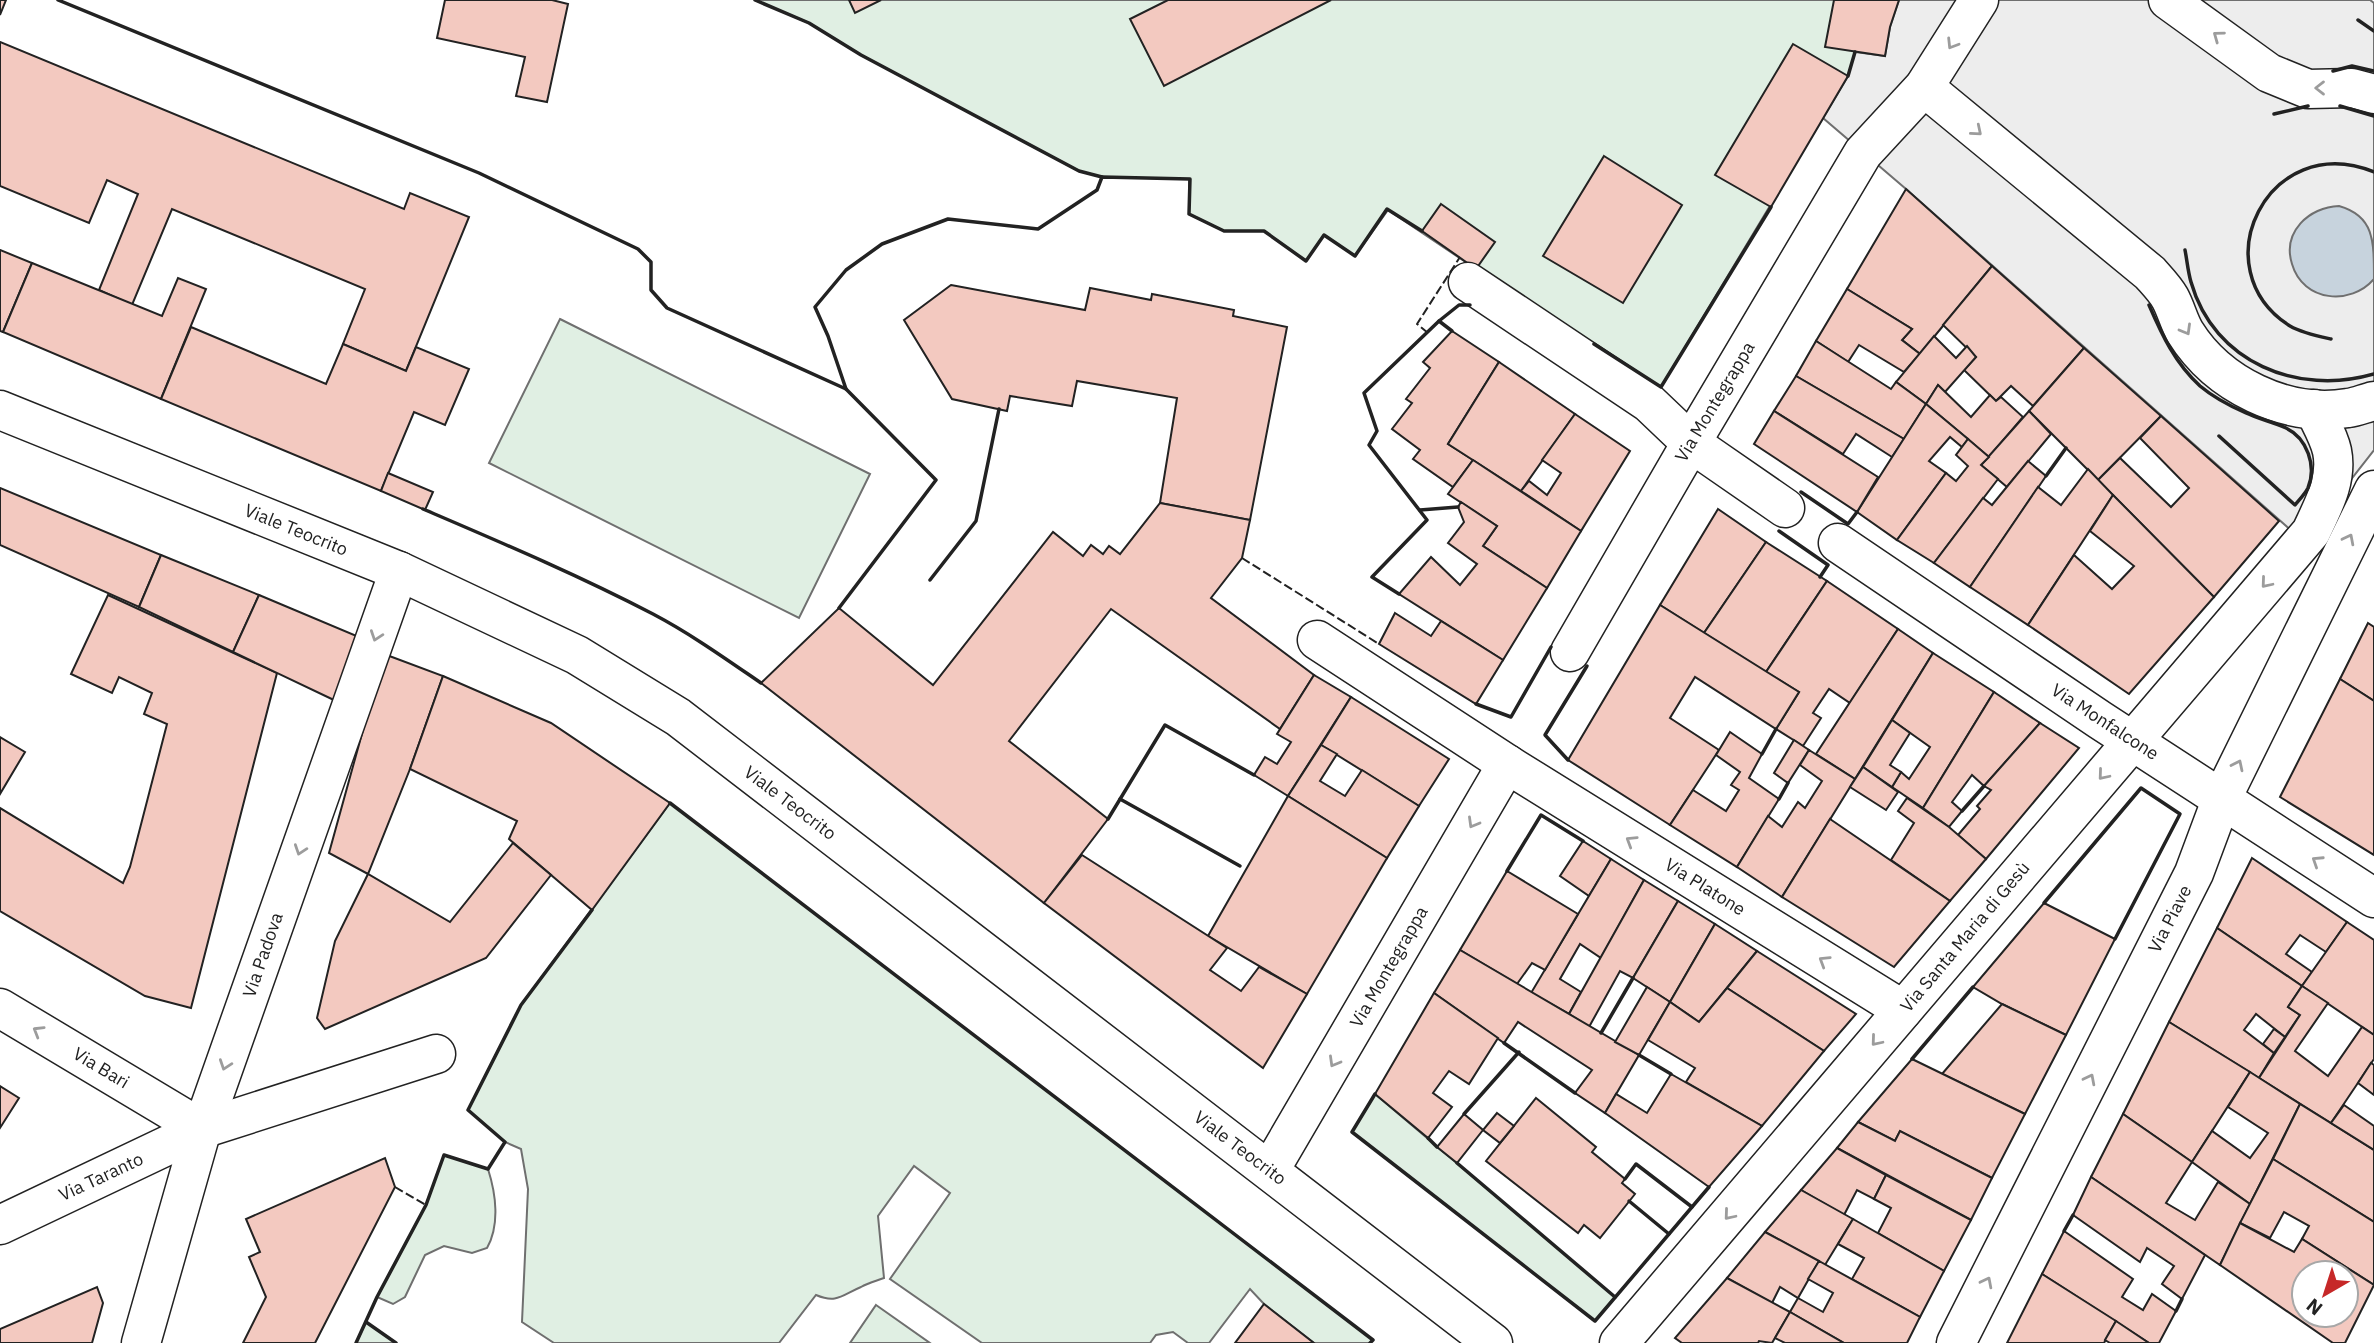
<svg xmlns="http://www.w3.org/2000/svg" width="2374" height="1343" viewBox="0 0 2374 1343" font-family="'IBM Plex Sans',sans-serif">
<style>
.green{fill:#e0efe3;stroke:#6f6f6f;stroke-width:2}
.parking{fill:#ededed;stroke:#6f6f6f;stroke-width:2}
.water{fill:#c7d3dd;stroke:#6f6f6f;stroke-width:2}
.building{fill:#f3c9c0;stroke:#222;stroke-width:2;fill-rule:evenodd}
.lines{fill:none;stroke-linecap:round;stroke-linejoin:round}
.street-casing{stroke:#222;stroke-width:41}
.secondary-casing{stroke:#222;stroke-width:41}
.street{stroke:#fff;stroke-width:38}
.secondary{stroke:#fff;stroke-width:38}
.fence{stroke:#222;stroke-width:2;stroke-dasharray:9 3.5;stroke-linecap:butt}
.wall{stroke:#222;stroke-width:3.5}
.oneway{stroke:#9c9c9c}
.labels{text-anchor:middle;stroke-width:5;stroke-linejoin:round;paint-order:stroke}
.street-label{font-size:18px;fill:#222;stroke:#fff}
</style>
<rect width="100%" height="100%" fill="#fff"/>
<g class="green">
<path d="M755,0H1899L1890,27L1885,56L1855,52L1848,76L1661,387L1476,269L1388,210L1355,256L1324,235L1306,261L1264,231H1224L1189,214V179L1102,177L1079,171L861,55L809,23Z"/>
<path d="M560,319L870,474L799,618L489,463Z"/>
<path d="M670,803L1373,1340L1370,1343H1314L1264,1304L1250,1289L1209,1343H1188L1173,1332L1156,1335L1150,1343H982L890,1279L950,1193L914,1166L878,1216L884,1278C876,1281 868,1283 861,1287C842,1295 837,1304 816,1295L779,1343H554L522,1322L528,1189L521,1149L505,1142L468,1110L521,1005Z"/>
<path d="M1375,1094L1615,1297L1595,1321L1352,1132Z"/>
<path d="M444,1155L488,1169C496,1194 500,1225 487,1248L472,1253L444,1246L425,1255L405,1297L393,1304L377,1297L426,1205Z"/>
<path d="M876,1305L930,1343H850Z"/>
<path d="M366,1322L396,1343H356Z"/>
</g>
<path class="parking" d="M1899,0H2370L2374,3V450L2303,541L1906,189L1823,118L1848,76L1855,52L1885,56L1890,27Z"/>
<path class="water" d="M2339,206C2374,216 2374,240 2374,279C2351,306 2303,302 2292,264C2282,232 2309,207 2339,206Z"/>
<g class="building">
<path d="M0,0H6L0,15Z"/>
<path d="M445,0H552L568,4L547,102L516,96L525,57L437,38Z"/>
<path d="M849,0H881L855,13Z"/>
<path d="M1168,0H1331L1164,86L1130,19Z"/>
<path d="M1834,0H1899L1890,27L1885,56L1825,47Z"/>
<path d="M0,42L404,209L410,193L469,217L406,371L343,344L365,289L172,209L132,305L99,290L138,194L107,180L89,223L0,186Z"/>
<path d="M1793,44L1848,76L1771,207L1715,175Z"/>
<path d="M1604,156L1682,205L1623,303L1543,256Z"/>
<path d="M1906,189L1992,266L1920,354L1902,340L1912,329L1847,289Z"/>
<path d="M1441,204L1495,242L1476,269L1422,231Z"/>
<path d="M0,250L32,263L3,332L0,331Z"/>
<path d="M32,263L162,316L178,278L206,289L161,399L3,332Z"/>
<path d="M1992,266L2084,348L2033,406L2011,386L1996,401L1964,370L1976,357L1943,325Z"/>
<path d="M951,285L1085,310L1090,288L1151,300L1152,294L1234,310L1233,316L1287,327L1250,520L1160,503L1177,398L1077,381L1072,406L1010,396L1007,411L952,399L904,320Z"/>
<path d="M1847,289L1912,329L1902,340L1920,354L1904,372L1859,345L1848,362L1816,341Z"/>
<path d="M191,327L326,384L343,344L406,371L416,347L469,369L445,425L414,412L381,491L161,399Z"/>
<path d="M1452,331L1499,362L1448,444L1473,460L1453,487L1413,459L1420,450L1392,429L1412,403L1406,399L1430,368L1423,362Z"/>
<path d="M1934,336L1956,358L1967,346L1976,357L1945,392L1938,385L1926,404L1896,382Z"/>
<path d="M1816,341L1891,389L1896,382L1926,404L1904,439L1796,376Z"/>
<path d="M2084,348L2161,416L2098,480L2029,411Z"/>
<path d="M1499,362L1575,414L1521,491L1448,444Z"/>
<path d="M1796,376L1904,439L1892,457L1856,434L1843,454L1774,411Z"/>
<path d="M1938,385L1971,417L1990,395L1996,401L2001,397L2023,417L1989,457L1926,404Z"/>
<path d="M1926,404L1968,439L1962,447L1950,437L1929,461L1946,473L1897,540L1857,512Z"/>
<path d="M1774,411L1878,477L1857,512L1754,444Z"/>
<path d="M2029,411L2051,434L2007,487L1981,465Z"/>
<path d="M1575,414L1630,451L1581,531L1521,491L1529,481L1547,495L1561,473L1542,460Z"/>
<path d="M2161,416L2279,521L2214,597L2098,480L2120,458L2171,507L2189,488L2140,438Z"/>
<path d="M1968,439L1989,457L1981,465L1998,479L1934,563L1897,540L1946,473L1956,481L1968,466L1956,455Z"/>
<path d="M1473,460L1581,531L1547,588L1483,546L1497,526L1448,494Z"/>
<path d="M2028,461L2046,476L1970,587L1934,563L1983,498L1992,505Z"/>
<path d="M2088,469L2113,495L2028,625L1970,587L2038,487L2061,505Z"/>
<path d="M388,473L433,492L425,510L381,491Z"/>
<path d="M0,488L161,555L139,607L0,545Z"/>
<path d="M2113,495L2214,597L2129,694L2028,625L2074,555L2112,589L2134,566L2090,531Z"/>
<path d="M1461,502L1497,526L1483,546L1547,588L1503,660L1399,594L1431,557L1460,585L1477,564L1448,543L1464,522L1458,507Z"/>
<path d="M1160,503L1250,520L1242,558L1211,598L1314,675L1280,729L1111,609L1009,741L1108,819L1044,903L761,683L839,608L933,685L1053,532L1083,556L1091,545L1103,554L1109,546L1120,554Z"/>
<path d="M1718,509L1766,542L1704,633L1660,605Z"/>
<path d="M1766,542L1827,581L1766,672L1704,633Z"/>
<path d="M161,555L259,595L233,652L139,607Z"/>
<path d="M1827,581L1898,629L1850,703L1829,689L1813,713L1821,718L1803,746L1776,729L1799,692L1766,672Z"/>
<path d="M108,595L277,673L191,1008L145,996L0,911V808L123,883L130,867L167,724L144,714L152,693L119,677L112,693L71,674Z"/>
<path d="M259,595L359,637L336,701L233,652Z"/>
<path d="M1660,605L1799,692L1776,729L1695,677L1670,718L1719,750L1670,825L1568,760Z"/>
<path d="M1395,613L1431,636L1441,621L1503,660L1476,704L1379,644Z"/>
<path d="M2368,623L2374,627V701L2340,679Z"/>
<path d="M1898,629L1933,653L1855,779L1816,754Z"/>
<path d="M1933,653L1994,692L1923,808L1892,787L1901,772L1909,779L1930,747L1892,720Z"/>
<path d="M384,654L443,676L410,769L368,874L329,853Z"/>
<path d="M1314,675L1351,697L1288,796L1254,775L1265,757L1277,764L1291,742L1277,734Z"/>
<path d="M443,676L551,723L670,803L592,910L509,839L517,821L410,769Z"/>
<path d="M2340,679L2374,701V855L2280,797Z"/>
<path d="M1994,692L2040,723L1984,786L1972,775L1952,802L1962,811L1949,827L1923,808Z"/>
<path d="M1351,697L1449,759L1419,806L1321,745Z"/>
<path d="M1892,720L1910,733L1890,765L1901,772L1892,787L1863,767Z"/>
<path d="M2040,723L2079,748L1986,859L1958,835L1980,809L1977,806L1991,790L1984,786Z"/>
<path d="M1730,732L1762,754L1749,778L1779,799L1737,867L1670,825L1693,790L1726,811L1739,790L1731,785L1740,772L1716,755Z"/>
<path d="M0,737L25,752L0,794Z"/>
<path d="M1794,740L1809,750L1788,783L1774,773Z"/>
<path d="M1321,745L1337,754L1320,781L1345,796L1362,770L1419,806L1387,858L1288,796Z"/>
<path d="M1809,750L1855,779L1782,897L1737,867L1768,816L1782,827L1798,802L1805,808L1822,781L1800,765Z"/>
<path d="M1863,767L1898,792L1886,810L1850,787Z"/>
<path d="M1288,796L1387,858L1307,994L1208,936Z"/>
<path d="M1907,798L1949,827L1986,859L1950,901L1891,860L1914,823L1898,811Z"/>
<path d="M1830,819L1950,901L1894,967L1782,897Z"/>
<path d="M1583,841L1611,859L1589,896L1560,876Z"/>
<path d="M513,843L551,875L486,958L325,1029L317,1018L335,941L368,874L450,922Z"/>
<path d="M1082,855L1227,948L1210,970L1241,991L1259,967L1307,994L1263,1068L1044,903Z"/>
<path d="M2252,858L2347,922L2326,952L2300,935L2286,954L2312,972L2302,986L2217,928Z"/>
<path d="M1611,859L1644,880L1601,958L1580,944L1560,979L1581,992L1569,1014L1531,993Z"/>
<path d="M1507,871L1578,914L1545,970L1532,963L1517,984L1460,950Z"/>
<path d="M1644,880L1678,901L1633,978L1620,971L1589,1027L1569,1014Z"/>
<path d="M1678,901L1715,924L1670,1002L1633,978Z"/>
<path d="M2044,903L2115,939L2066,1035L2002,1004L1973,987Z"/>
<path d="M2347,922L2374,940V1035L2302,986Z"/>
<path d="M1715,924L1757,951L1699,1022L1670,1002Z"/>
<path d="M2217,928L2302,986L2288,1007L2300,1015L2285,1037L2256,1014L2244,1030L2274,1053L2259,1078L2169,1022Z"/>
<path d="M1460,950L1639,1055L1605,1113L1575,1093L1592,1070L1518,1022L1504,1043L1434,993Z"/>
<path d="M1757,951L1856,1014L1824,1051L1727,988Z"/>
<path d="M2302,986L2328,1003L2295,1051L2328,1076L2362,1027L2374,1035V1059L2331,1123L2259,1078L2300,1015L2288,1007Z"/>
<path d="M1647,987L1670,1002L1639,1055L1615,1042Z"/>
<path d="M1727,988L1824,1051L1762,1126L1686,1082L1695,1068L1648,1040L1670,1002L1699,1022Z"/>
<path d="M1434,993L1498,1038L1469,1084L1449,1071L1433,1093L1452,1107L1428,1138L1375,1094Z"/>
<path d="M2002,1004L2066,1035L2025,1114L1942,1074Z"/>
<path d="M2169,1022L2250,1072L2192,1162L2123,1114Z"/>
<path d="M2274,1029L2285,1037L2274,1053L2263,1044Z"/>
<path d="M1912,1059L2025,1114L1992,1178L1900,1131L1895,1141L1858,1122Z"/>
<path d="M2371,1063L2374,1065V1095L2358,1083Z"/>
<path d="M2250,1072L2300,1104L2250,1204L2192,1162L2212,1131L2250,1158L2268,1133L2228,1107Z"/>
<path d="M1671,1074L1762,1126L1709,1187L1605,1113L1616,1094L1647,1113Z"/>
<path d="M0,1086L19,1098L0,1128Z"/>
<path d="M1536,1098L1596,1147L1592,1152L1625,1179L1622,1183L1635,1194L1600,1238L1584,1225L1578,1233L1486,1161Z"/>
<path d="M2300,1104L2374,1150V1222L2273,1159Z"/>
<path d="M2344,1105L2374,1126V1150L2331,1123Z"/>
<path d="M1497,1113L1514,1126L1500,1143L1483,1130Z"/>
<path d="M1464,1114L1483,1130L1457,1163L1437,1147Z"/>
<path d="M2123,1114L2192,1162L2166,1203L2195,1220L2218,1182L2250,1204L2220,1265L2091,1177Z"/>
<path d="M1858,1122L1895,1141L1900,1131L1992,1178L1971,1220L1837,1148Z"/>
<path d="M1837,1148L1886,1175L1874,1199L1857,1190L1844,1215L1801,1190Z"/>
<path d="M385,1158L395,1187L315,1343H243L266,1297L249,1257L260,1252L246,1219Z"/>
<path d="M2273,1159L2374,1222V1285L2302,1239L2309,1226L2284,1212L2270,1238L2240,1223Z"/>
<path d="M1886,1175L1971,1220L1944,1271L1878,1233L1891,1208L1874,1199Z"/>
<path d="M2091,1177L2205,1255L2182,1299L2162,1284L2174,1266L2147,1248L2140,1262L2073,1215Z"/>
<path d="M1801,1190L1853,1219L1825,1265L1765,1232Z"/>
<path d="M1853,1219L1944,1271L1920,1317L1852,1279L1864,1258L1838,1244Z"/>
<path d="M2240,1223L2294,1252L2302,1239L2374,1285L2345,1343H2333L2220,1265ZM2304,1273H2346V1315H2304Z"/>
<path d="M2064,1231L2133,1279L2122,1297L2143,1310L2152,1294L2176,1311L2159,1343H2149L2042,1274Z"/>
<path d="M1765,1232L1819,1261L1798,1298L1780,1287L1772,1303L1727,1278Z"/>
<path d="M1819,1261L1920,1317L1907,1343H1844L1790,1312L1798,1298L1823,1312L1833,1293L1808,1279Z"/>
<path d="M2042,1274L2116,1321L2104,1343H2007Z"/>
<path d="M1727,1278L1790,1312L1772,1343L1759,1341L1758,1343H1682L1675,1338Z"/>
<path d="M97,1287L103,1303L92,1343H0V1329Z"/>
<path d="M1264,1304L1314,1343H1235Z"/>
<path d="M1790,1312L1844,1343H1785L1775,1338Z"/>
<path d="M2116,1321L2149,1343H2110L2105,1340Z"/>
</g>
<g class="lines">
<g class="street-casing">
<g id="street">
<path d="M2168,0L2269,73L2308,89L2352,88L2374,94"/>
<path d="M1924,87L2150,273C2157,281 2165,289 2170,298C2176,309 2179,322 2185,332C2218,385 2286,418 2348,408C2357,407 2365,403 2374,401"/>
<path d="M1468,282L1649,403L1691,443L1785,508"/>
<path d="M1838,543L2100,720L2374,898"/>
<path d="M1317,640L1507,764L1903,1010"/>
<path d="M1570,652L1691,443L1863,153L1924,87L1979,0"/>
<path d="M0,1008L202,1129"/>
<path d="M1270,1170L1507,764"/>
<path d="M0,1225L202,1129L436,1054"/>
<path d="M141,1343L202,1129L399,571"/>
<path d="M1619,1343L2311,532C2323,506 2338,480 2332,451C2329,437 2320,422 2314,409"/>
<path d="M1956,1343L2194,873L2222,798L2374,490"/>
</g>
</g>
<g class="secondary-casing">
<path id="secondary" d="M0,410L399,571L577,655L678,717L1493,1343"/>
</g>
<use href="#street" class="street"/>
<use href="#secondary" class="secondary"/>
<g class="fence">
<path d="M1428,333L1417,324L1460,257"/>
<path d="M1242,558L1379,644"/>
<path d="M395,1187L426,1205"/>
</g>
<g class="wall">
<path d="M58,0L479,173L638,249L651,262V290L667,308L846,389"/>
<path d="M755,0L809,23L861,55L1079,171L1102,177"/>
<path d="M2358,20L2374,31"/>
<path d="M2333,71L2352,66L2374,71"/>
<path d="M1848,76L1855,52"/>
<path d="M2340,106L2374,116"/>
<path d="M2274,114L2308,106"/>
<path d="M2185,250C2187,260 2188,272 2191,282C2214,363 2298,396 2374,374"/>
<path d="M2149,305C2162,335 2175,363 2200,386C2213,397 2230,406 2246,413C2259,419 2273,422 2286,428C2307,438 2317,466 2308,488C2305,494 2299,500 2295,505L2219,436"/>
<path d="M1439,321L1452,331"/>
<path d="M2331,339C2317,336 2302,333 2290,326C2200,269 2268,129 2374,172"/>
<path d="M1594,344L1661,387L1771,207"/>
<path d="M2046,476L2066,448"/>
<path d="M1801,492L1848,524L1857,512"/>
<path d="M423,509C500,542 578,575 653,614C691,634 726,659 761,683"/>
<path d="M1420,510L1458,507"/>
<path d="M1779,531L1828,565L1820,577"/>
<path d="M930,580L976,521L999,409"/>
<path d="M1399,594L1372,577L1427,520L1369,445L1377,431L1364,393L1439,321L1459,305H1470"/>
<path d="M839,608L936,480L846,389L828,336L815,307L846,270L882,244L948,219L1038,229L1097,190L1102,177L1190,179L1189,214L1224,231H1264L1306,261L1324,235L1355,256L1387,209L1422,231"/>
<path d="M1476,704L1511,717L1551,647"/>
<path d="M1762,754L1776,729"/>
<path d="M1568,760L1545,735L1587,666"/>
<path d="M1120,799L1240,866"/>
<path d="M1779,799L1788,783"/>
<path d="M670,803L1373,1340L1370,1343"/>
<path d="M1962,811L1984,786"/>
<path d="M1108,819L1165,725L1254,775"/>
<path d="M1507,871L1541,815L1583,841"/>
<path d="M2044,903L2141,788L2180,814L2115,939"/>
<path d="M1601,1033L1633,978"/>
<path d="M1504,1043L1575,1093"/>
<path d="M1639,1055L1671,1074"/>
<path d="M1912,1059L1973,987"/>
<path d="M1375,1094L1352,1132L1595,1321L1709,1187"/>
<path d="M1464,1114L1519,1052"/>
<path d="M1428,1138L1437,1147"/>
<path d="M1457,1163L1615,1297"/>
<path d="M1625,1179L1636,1164L1692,1207"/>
<path d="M1629,1201L1669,1234"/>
<path d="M2064,1231L2073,1215"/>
<path d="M2176,1311L2182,1299"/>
<path d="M366,1322L396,1343"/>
<path d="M356,1343L377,1297L426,1205L444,1155L488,1169L505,1142L468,1110L521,1005L592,910"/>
</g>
</g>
<defs><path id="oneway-chevron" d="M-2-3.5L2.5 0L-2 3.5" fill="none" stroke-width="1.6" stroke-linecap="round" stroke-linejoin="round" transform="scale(1.75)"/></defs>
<g class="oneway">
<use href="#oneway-chevron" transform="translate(2218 36) rotate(-144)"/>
<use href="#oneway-chevron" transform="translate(1952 44) rotate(122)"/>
<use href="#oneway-chevron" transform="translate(2320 88) rotate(180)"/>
<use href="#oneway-chevron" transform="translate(1977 131) rotate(40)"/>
<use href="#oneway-chevron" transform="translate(2186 330) rotate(60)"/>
<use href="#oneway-chevron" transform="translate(2349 539) rotate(-63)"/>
<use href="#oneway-chevron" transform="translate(2266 583) rotate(130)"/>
<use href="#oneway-chevron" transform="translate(376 636) rotate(109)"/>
<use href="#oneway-chevron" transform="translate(2238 765) rotate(-64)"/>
<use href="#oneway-chevron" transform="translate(2103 775) rotate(130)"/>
<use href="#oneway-chevron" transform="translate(1473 823) rotate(120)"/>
<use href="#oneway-chevron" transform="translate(1631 841) rotate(-148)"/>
<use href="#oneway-chevron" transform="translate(300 850) rotate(109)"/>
<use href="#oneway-chevron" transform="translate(2317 861) rotate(-147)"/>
<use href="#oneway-chevron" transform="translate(1824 961) rotate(-148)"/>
<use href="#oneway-chevron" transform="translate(38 1031) rotate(-149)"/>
<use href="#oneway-chevron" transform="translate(1876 1041) rotate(130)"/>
<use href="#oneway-chevron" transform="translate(1334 1062) rotate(120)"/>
<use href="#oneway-chevron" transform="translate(225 1065) rotate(109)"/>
<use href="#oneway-chevron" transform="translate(2090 1079) rotate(-63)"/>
<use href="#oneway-chevron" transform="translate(1729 1215) rotate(130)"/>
<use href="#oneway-chevron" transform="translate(1987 1282) rotate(-63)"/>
</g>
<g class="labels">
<g class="street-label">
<text transform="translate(1715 402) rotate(-59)" y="6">Via Montegrappa</text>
<text transform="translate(296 530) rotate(22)" y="6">Viale Teocrito</text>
<text transform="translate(2105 722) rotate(33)" y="6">Via Monfalcone</text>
<text transform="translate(790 803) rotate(37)" y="6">Viale Teocrito</text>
<text transform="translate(1705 887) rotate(32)" y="6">Via Platone</text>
<text transform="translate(2170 919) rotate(-63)" y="6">Via Piave</text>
<text transform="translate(1965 937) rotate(-50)" y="6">Via Santa Maria di Gesù</text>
<text transform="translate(263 955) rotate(-71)" y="6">Via Padova</text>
<text transform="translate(1389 967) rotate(-60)" y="6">Via Montegrappa</text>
<text transform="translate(101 1068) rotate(31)" y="6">Via Bari</text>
<text transform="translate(1240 1148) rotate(37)" y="6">Viale Teocrito</text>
<text transform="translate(101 1177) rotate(-25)" y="6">Via Taranto</text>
</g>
</g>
<g transform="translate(2325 1294) rotate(219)"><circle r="33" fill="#ffffff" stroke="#a7a7a7" stroke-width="2"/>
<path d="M0-5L12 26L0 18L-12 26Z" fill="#c62828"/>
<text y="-10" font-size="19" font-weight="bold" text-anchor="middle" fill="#222222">N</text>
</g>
</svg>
